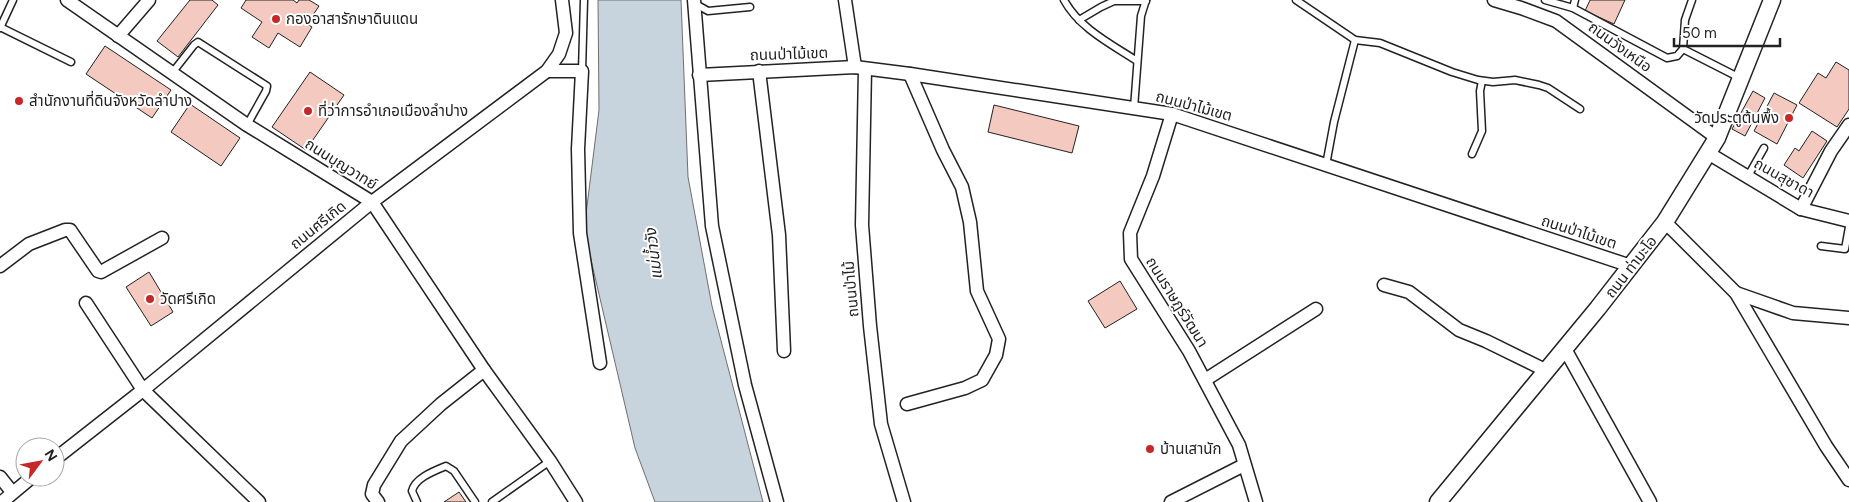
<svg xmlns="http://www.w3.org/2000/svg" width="1849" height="502" viewBox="0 0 1849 502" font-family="Figtree,'Noto Sans Thai',sans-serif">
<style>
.water{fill:#c7d3dd;stroke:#6f6f6f}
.building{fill:#f3c9c0;stroke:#222}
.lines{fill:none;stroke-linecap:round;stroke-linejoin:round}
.service-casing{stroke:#222;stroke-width:9}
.minor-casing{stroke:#222;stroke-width:15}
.tertiary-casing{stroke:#222;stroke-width:19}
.service{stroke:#fff;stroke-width:6}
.minor{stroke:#fff;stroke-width:12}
.tertiary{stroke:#fff;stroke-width:16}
.poi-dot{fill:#c62828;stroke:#fff;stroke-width:2}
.labels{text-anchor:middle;stroke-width:4;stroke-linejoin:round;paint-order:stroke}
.poi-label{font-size:15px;fill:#222;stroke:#fff;text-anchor:start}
.street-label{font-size:15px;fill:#222;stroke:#fff}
.water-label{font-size:16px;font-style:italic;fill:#222;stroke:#fff}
</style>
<rect width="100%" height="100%" fill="#fff"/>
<path class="water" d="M598,0H681L688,177L712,306L763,502H655L635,448L584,230L599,110Z"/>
<g class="building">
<path d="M190,0H212L218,5L178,57L157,41Z"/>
<path d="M246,0H293L297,3L299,0H309L319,6L307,24L312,27L300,47L278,33L269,48L252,37L262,22L241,8Z"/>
<path d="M1590,0H1625L1614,24L1585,11Z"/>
<path d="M105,46L171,90L152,118L86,74Z"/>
<path d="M1836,62L1849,70V109L1837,127L1799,103L1818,73L1826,78Z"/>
<path d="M310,72L344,95L306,150L272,127Z"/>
<path d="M1753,91L1765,98L1745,136L1732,129Z"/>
<path d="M1774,93L1797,105L1777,144L1754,131Z"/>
<path d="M190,104L240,138L221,166L171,132Z"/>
<path d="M994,105L1079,126L1072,153L988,132Z"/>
<path d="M1812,131L1827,141L1803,178L1784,165L1795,148L1799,151Z"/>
<path d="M149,272L173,312L151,326L126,287Z"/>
<path d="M1120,281L1137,309L1105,328L1088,301Z"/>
<path d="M459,492L466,502H444Z"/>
</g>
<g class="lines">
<g class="service-casing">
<g id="service">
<path d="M1064,0C1079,28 1111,44 1137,61"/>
<path d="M1296,0L1355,40L1380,43L1452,72L1478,80L1493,82L1515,80L1539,85L1548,88L1580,109"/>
<path d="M1545,0L1573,8L1667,58L1677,56L1683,49"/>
<path d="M1692,0L1685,20L1683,49L1740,78"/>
<path d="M694,3L708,11L750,7"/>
<path d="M1573,8L1575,0"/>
<path d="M1079,20L1101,7L1114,1H1146"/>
<path d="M0,27L71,62"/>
<path d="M0,28L13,0"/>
<path d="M582,71L584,0"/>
<path d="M172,73L194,45L198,42L267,86L266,91L247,125"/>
<path d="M1134,108L1141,16L1146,0"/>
<path d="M1472,154L1482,131L1480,91L1482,81"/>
<path d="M1326,165L1334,122L1355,40"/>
<path d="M1748,176L1764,148"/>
<path d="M1821,246L1845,249L1849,227"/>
<path d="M417,502L412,491C415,478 434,471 446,466L454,471L475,502"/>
<path d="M492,502L550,461"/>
</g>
</g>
<g class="minor-casing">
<g id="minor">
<path d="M67,0L247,125L372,202L484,370L550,461L576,502"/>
<path d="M694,0L712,226L745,385L777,502"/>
<path d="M845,0L855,67"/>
<path d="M1494,0L1521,8L1556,21L1717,138"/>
<path d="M118,36L149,0"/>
<path d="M865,69L862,225L870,326L881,424L904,502"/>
<path d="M547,71H582L578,149L580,233L600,363"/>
<path d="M759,71L779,235L784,351"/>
<path d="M699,75L855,67L910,74L1172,114L1631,266"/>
<path d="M1172,114L1153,176L1130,233L1131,259L1189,351L1239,445L1256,502"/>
<path d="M1708,153L1801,209L1849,221"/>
<path d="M1801,209L1831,151L1849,125"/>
<path d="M1665,222L1736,293L1826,446L1849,480"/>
<path d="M0,266L29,244L65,230H70L98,271L101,272L162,238"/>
<path d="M1384,285L1409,292L1459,330L1486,341L1547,371"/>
<path d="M1736,293L1793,313L1849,318"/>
<path d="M86,303L143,390L259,502"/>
<path d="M1565,349L1650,502"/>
<path d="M1205,380L1316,309"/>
<path d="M907,404L965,388L982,380L996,355L999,339L977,291L970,222L962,187L943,150L910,74"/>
<path d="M55,459L143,390L372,202L547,71L559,54L566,33L562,0"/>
<path d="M0,477L12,492"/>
<path d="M2,502L32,477"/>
<path d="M378,502L372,494L374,485L401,441L441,404L484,370"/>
<path d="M1171,502L1244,465"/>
</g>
</g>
<g class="tertiary-casing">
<path id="tertiary" d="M1438,502L1598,308L1665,222L1717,138L1772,0"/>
</g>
<use href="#service" class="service"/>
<use href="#minor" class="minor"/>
<use href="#tertiary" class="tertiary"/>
</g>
<g class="poi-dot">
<circle cx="276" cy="19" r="5"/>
<circle cx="19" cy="101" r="5"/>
<circle cx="308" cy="111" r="5"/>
<circle cx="1789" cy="118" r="5"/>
<circle cx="150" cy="299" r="5"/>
<circle cx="1150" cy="449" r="5"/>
</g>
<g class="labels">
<g class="poi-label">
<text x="286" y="24">กองอาสารักษาดินแดน</text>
<text x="29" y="106">สำนักงานที่ดินจังหวัดลำปาง</text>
<text x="318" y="116">ที่ว่าการอำเภอเมืองลำปาง</text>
<text x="1779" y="123" text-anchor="end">วัดประตูต้นพึ้ง</text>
<text x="160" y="304">วัดศรีเกิด</text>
<text x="1160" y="454">บ้านเสานัก</text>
</g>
<g class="street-label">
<text transform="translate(1620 47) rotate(36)" y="5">ถนนวังเหนือ</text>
<text transform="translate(789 54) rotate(-2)" y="5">ถนนป่าไม้เขต</text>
<text transform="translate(1194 106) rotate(15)" y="5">ถนนป่าไม้เขต</text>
<text transform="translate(341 164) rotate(32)" y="5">ถนนบุญวาทย์</text>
<text transform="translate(1784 178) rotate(29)" y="5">ถนนสุชาดา</text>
<text transform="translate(318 225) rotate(-39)" y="5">ถนนศรีเกิด</text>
<text transform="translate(1579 232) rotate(18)" y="5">ถนนป่าไม้เขต</text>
<text transform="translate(1631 267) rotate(-52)" y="5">ถนน ท่ามะโอ</text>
<text transform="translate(851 289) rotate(-95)" y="5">ถนนป่าไม้</text>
<text transform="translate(1177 302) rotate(58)" y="5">ถนนราษฎร์วัฒนา</text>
</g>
<g class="water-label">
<text transform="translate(653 254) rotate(-97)" y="6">แม่น้ำวัง</text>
</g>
</g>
<g transform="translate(40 462) rotate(58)"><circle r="24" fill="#ffffff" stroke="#a7a7a7"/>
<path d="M0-4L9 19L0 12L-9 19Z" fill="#c62828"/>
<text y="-8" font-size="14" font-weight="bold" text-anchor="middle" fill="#222222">N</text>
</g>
<path d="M1674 38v8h106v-8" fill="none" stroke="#222222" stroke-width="2.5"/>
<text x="1682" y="38" font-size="15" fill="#222222" stroke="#ffffff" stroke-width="4" paint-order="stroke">50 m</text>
</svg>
